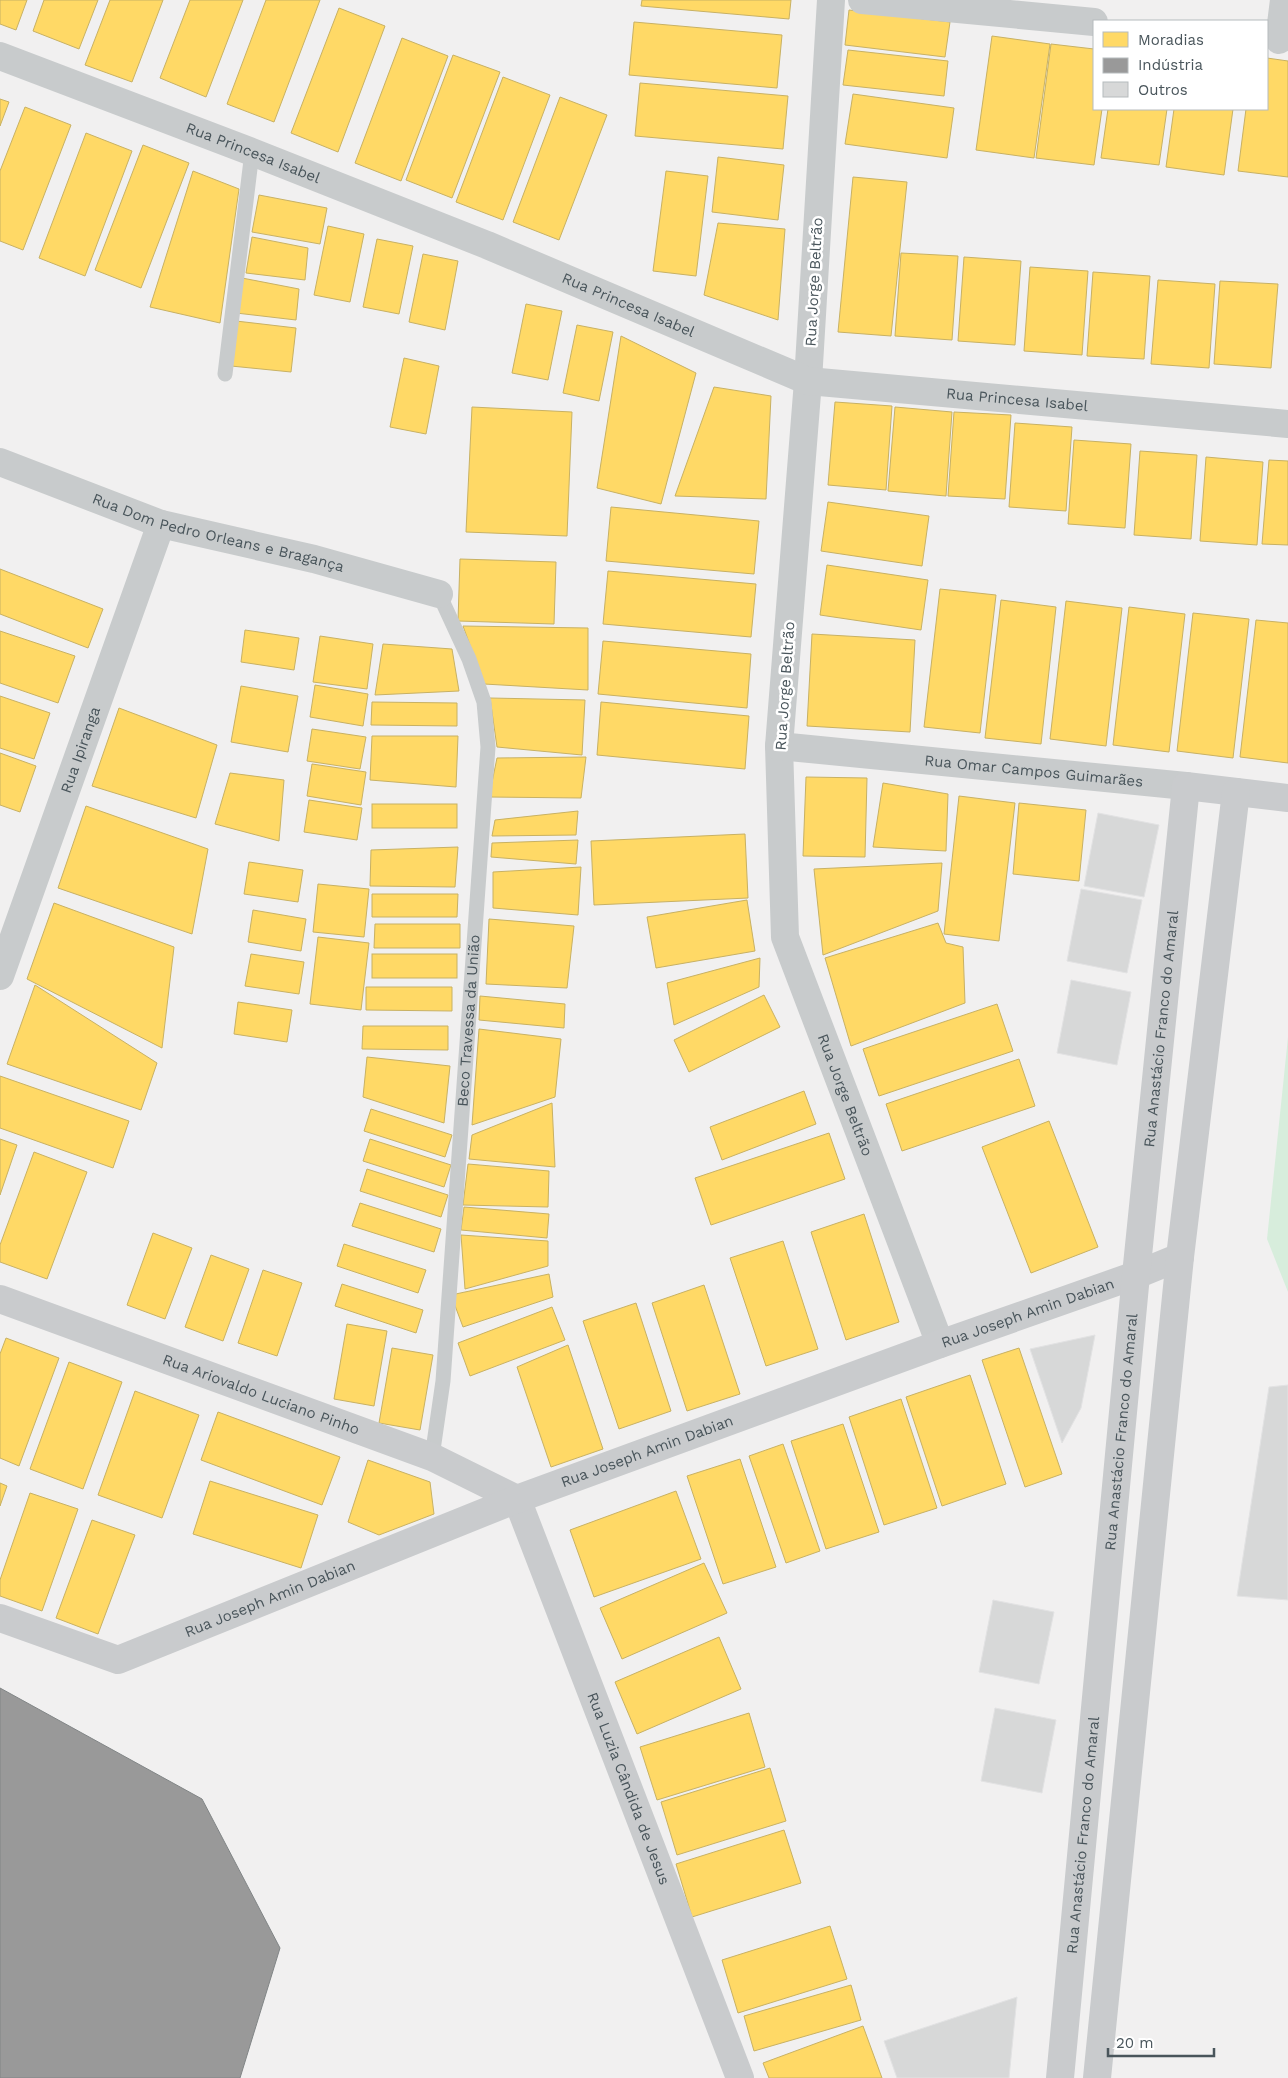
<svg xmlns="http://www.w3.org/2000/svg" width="1288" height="2078" viewBox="0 0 1288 2078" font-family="'Work Sans',sans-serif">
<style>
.green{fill:#d7eddc}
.homes{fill:#ffd966;stroke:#c8b163}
.industry{fill:#999;stroke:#818586}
.building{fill:#d7d8d8;stroke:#e2e2e3}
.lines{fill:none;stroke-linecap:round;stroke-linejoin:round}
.lane{stroke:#c8cbcc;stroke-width:15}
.street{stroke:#c8cbcc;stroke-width:28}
.secondary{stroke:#c9cbcd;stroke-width:28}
.labels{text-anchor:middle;stroke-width:5;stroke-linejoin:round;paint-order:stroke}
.street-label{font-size:15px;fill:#49555b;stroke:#fff}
</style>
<rect width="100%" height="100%" fill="#f1f0f0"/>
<path class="green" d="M1288,1037V1292L1267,1239Z"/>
<g class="homes">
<path d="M0,0H27L16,30L0,24Z"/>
<path d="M44,0H98L79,49L33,31Z"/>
<path d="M110,0H163L132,82L85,65Z"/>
<path d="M190,0H243L206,97L160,78Z"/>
<path d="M266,0H320L274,122L227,104Z"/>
<path d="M642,0H791L789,19L641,6Z"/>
<path d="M339,8L385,26L338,152L291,133Z"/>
<path d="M849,10L950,22L945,57L845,45Z"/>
<path d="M634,22L782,35L777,88L629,75Z"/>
<path d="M992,36L1050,44L1034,158L976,150Z"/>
<path d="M402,38L448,56L401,181L355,163Z"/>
<path d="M1051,44L1094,49V109H1102L1094,165L1036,158Z"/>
<path d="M848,50L948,61L944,96L843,85Z"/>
<path d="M453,55L500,72L452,198L406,180Z"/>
<path d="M1267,58L1288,61V177L1238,171L1246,109H1267Z"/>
<path d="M503,77L550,95L503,220L456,202Z"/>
<path d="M640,83L788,96L783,149L635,136Z"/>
<path d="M853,94L954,108L947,158L845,144Z"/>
<path d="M560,97L607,115L559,240L513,222Z"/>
<path d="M0,99L9,102L0,126Z"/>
<path d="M25,107L71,125L23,250L0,241V171Z"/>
<path d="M1108,109H1167L1159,165L1101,158Z"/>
<path d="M1174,109H1233L1224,175L1166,167Z"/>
<path d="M86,133L132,151L85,276L39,258Z"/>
<path d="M143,145L189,163L141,288L95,270Z"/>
<path d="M718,157L784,165L778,220L712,212Z"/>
<path d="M193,171L239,189L220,323L150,307Z"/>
<path d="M666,171L708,176L696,276L653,271Z"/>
<path d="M853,177L907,182L891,336L838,332Z"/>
<path d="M259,195L327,208L320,244L252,232Z"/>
<path d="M718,223L785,229L778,320L704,295Z"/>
<path d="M328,226L364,234L350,302L314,295Z"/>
<path d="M252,237L308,248L305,280L246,273Z"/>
<path d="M377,239L413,246L399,314L363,307Z"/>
<path d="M901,253L958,256L952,340L895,336Z"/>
<path d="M423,254L458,261L445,330L409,322Z"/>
<path d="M964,257L1021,261L1015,345L958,341Z"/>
<path d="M1030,267L1088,271L1082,355L1024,351Z"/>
<path d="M1093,272L1150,276L1144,359L1087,356Z"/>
<path d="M242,278L299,289L296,320L236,313Z"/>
<path d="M1158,280L1215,284L1209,368L1151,364Z"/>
<path d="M1220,281L1278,284L1271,368L1214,364Z"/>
<path d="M526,304L562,311L548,380L512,373Z"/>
<path d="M236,321L296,328L291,372L231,366Z"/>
<path d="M577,325L613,332L599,401L563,393Z"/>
<path d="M621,336L696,373L661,504L597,488Z"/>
<path d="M404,358L439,366L426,434L390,427Z"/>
<path d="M714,387L771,396L766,499L675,496Z"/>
<path d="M835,402L892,406L886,490L828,485Z"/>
<path d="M472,407L572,412L567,536L466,532Z"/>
<path d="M895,407L952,412L946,496L888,491Z"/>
<path d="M954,412L1011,415L1005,499L948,496Z"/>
<path d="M1015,423L1072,427L1066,511L1009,507Z"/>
<path d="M1074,440L1131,444L1125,528L1068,524Z"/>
<path d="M1140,451L1197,455L1191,539L1134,535Z"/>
<path d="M1206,457L1263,462L1257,545L1200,541Z"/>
<path d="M1269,460L1288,461V545L1262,544Z"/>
<path d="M828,502L929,516L922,566L821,551Z"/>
<path d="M611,507L759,521L754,574L606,561Z"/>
<path d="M460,559L556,562L554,624L458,621Z"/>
<path d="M827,565L928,580L921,630L820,615Z"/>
<path d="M0,569L103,609L88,648L0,614Z"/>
<path d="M608,571L756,584L751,637L603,624Z"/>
<path d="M940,589L996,595L980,733L924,727Z"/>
<path d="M1001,600L1056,607L1041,744L985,738Z"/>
<path d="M1066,601L1122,608L1106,746L1050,739Z"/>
<path d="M1129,607L1185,614L1169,752L1113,745Z"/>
<path d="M1193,613L1249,619L1233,758L1177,751Z"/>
<path d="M1256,620L1288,623V763L1240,757Z"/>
<path d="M463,626L588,628V690L484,684Z"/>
<path d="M245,630L299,638L294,670L241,662Z"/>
<path d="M0,631L75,656L58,703L0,683Z"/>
<path d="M812,634L915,640L910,732L807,726Z"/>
<path d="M320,636L373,644L367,689L313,682Z"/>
<path d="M603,641L751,654L747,708L598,694Z"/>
<path d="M383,644L452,649L459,691L375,695Z"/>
<path d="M315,685L368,694L363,726L310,717Z"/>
<path d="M241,686L298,696L288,752L231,742Z"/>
<path d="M0,696L50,713L34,759L0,748Z"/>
<path d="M490,698L585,700L582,755L497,747Z"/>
<path d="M372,702L457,703V726L371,725Z"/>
<path d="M601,702L749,716L745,769L597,755Z"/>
<path d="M119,708L217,745L196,818L92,786Z"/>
<path d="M312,729L366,737L360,769L307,761Z"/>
<path d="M372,736H458L456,787L370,780Z"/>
<path d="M0,753L36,766L20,812L0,805Z"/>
<path d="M586,757L581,798L489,797L497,758Z"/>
<path d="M312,764L366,772L361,805L307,796Z"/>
<path d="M230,773L284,780L279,841L215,824Z"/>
<path d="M806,777L867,778L865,857L803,856Z"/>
<path d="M883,783L948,794L946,851L873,847Z"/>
<path d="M959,796L1015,803L999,941L944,934Z"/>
<path d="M309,800L362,808L357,840L304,832Z"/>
<path d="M1019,803L1086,810L1079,881L1013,874Z"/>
<rect x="372" y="804" width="85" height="24"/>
<path d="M86,806L208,849L192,934L58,888Z"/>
<path d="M578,811L576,835L492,836L495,820Z"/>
<path d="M745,834L748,898L594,905L591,841Z"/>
<path d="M578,840L576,864L491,857L492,843Z"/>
<path d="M458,847L455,887L370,886L371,850Z"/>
<path d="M249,862L303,870L298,902L244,894Z"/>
<path d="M942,863L938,911L823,955L814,869Z"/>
<path d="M581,867L578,915L493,908V872Z"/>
<path d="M318,884L369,889L364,937L313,932Z"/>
<path d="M372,894H458L457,917H372Z"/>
<path d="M747,900L755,951L656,968L647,917Z"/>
<path d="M54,903L174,947L162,1048L27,979Z"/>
<path d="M253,910L306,919L301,951L248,942Z"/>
<path d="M489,919L574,926L567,988L486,984Z"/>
<path d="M938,923L946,943L963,947L965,1003L851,1046L825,958Z"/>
<path d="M375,924H460V948H374Z"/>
<path d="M318,937L369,943L361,1010L310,1004Z"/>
<path d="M251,954L304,962L299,994L245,986Z"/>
<rect x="372" y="954" width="85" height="24"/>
<path d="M760,958L759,987L674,1025L667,983Z"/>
<path d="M35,985L157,1063L141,1110L7,1064Z"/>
<path d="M366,987H452V1011L366,1010Z"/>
<path d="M764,995L780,1027L689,1072L674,1040Z"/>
<path d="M480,996L565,1004L564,1028L479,1020Z"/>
<path d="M238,1002L292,1010L287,1042L234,1034Z"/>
<path d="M997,1004L1013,1051L879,1096L863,1049Z"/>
<path d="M363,1026H448V1050L362,1049Z"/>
<path d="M479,1029L561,1039L555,1097L472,1125Z"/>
<path d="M367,1057L450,1066L444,1123L363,1097Z"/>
<path d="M1019,1059L1035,1106L902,1151L886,1104Z"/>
<path d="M0,1076L129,1121L113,1168L0,1128Z"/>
<path d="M804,1091L816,1124L722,1160L710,1127Z"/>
<path d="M552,1103L555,1167L469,1159L472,1135Z"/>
<path d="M371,1109L452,1135L445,1157L364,1131Z"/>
<path d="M1049,1121L1098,1247L1031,1273L982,1147Z"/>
<path d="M829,1133L845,1179L711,1225L695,1178Z"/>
<path d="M0,1139L17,1145L0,1195Z"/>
<path d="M370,1139L451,1165L444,1187L363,1161Z"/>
<path d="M34,1152L87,1172L47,1279L0,1262V1245Z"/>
<path d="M468,1164L549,1171L548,1207L463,1205Z"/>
<path d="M367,1169L448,1195L441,1217L360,1191Z"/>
<path d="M360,1203L441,1229L434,1252L352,1226Z"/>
<path d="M464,1207L549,1214L547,1238L461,1230Z"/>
<path d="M864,1214L899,1322L846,1340L811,1232Z"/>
<path d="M153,1233L192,1248L165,1319L127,1305Z"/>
<path d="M461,1235L548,1241V1266L465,1289Z"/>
<path d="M783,1241L818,1349L766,1366L730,1258Z"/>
<path d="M344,1244L426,1270L418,1293L337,1266Z"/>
<path d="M211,1255L249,1269L223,1341L185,1327Z"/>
<path d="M263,1270L302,1283L277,1356L238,1343Z"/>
<path d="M549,1274L553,1297L463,1327L451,1295Z"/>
<path d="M342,1284L423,1310L416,1333L335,1306Z"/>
<path d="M704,1285L740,1394L687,1411L652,1303Z"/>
<path d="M636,1303L671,1411L619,1429L583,1321Z"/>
<path d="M552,1307L565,1340L470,1376L458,1343Z"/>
<path d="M347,1324L387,1331L374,1406L334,1399Z"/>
<path d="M6,1338L59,1358L19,1466L0,1458V1354Z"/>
<path d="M568,1345L603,1449L551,1467L517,1367Z"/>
<path d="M392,1348L433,1355L420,1430L379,1423Z"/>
<path d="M1019,1348L1062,1474L1025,1487L982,1360Z"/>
<path d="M69,1362L122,1382L83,1489L30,1469Z"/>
<path d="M970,1375L1006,1484L942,1506L906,1397Z"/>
<path d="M135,1391L199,1415L162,1518L98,1495Z"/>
<path d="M901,1399L937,1508L884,1525L849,1417Z"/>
<path d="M218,1412L340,1457L322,1505L201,1460Z"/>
<path d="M843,1424L879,1532L826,1549L791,1441Z"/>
<path d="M783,1444L820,1551L786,1563L749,1456Z"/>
<path d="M740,1459L776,1567L723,1584L687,1476Z"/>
<path d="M368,1460L430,1482L434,1514L379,1535L348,1522Z"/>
<path d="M210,1481L318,1515L301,1568L193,1534Z"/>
<path d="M0,1483L7,1486L0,1506Z"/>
<path d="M676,1491L701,1559L594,1597L570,1530Z"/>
<path d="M30,1493L78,1509L42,1611L0,1596V1580Z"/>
<path d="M92,1520L135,1535L98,1634L56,1618Z"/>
<path d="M704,1563L727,1613L622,1659L600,1608Z"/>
<path d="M719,1637L741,1689L637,1734L615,1682Z"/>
<path d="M749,1713L765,1767L657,1800L640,1747Z"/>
<path d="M770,1768L786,1821L677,1855L661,1802Z"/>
<path d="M784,1830L801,1883L692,1917L676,1864Z"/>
<path d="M830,1926L847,1979L738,2013L722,1960Z"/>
<path d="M851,1985L861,2020L754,2051L744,2016Z"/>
<path d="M863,2026L882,2078H769L763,2063Z"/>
</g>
<path class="industry" d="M0,1688L202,1799L280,1948L240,2078H0Z"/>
<g class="building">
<path d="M1098,813L1159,825L1144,897L1084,886Z"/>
<path d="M1081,889L1142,900L1127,973L1067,961Z"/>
<path d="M1071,980L1131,992L1117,1065L1057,1053Z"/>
<path d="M1095,1335L1081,1408L1062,1443L1030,1349Z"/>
<path d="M1288,1385V1600L1237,1596L1269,1387Z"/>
<path d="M993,1600L1054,1612L1039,1684L979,1672Z"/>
<path d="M995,1708L1056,1720L1042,1793L981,1781Z"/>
<path d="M1017,1997L1009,2078H897L884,2041Z"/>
</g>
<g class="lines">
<g class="lane">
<path d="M225,374L252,152"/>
<path id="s1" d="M432,1457L443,1381L488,747L484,702L469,659L439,594"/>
</g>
<g class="street">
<path id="s2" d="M831,0L808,381L779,746L785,937L940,1344"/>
<path d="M862,0L1094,22"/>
<path d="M1279,40L1284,0"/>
<path id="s3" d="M0,56L252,152L487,245L808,381L1288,424"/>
<path id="s4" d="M0,462L161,524L314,559L439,594"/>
<path id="s5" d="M779,746L1186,786"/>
<path id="s6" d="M0,976L161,524"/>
</g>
<g class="secondary">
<path id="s7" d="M0,1299L432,1457L517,1499L740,2078"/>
<path id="s8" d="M0,1618L118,1660L517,1499L940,1344L1136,1275L1180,1257"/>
<path id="s9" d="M1060,2078L1136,1275L1186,786L1288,798"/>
<path d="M1097,2078L1180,1257L1236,792"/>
</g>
</g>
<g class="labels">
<g class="street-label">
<text dy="5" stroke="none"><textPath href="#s3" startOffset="271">Rua Princesa Isabel</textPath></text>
<text transform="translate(814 282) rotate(-87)" y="5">Rua Jorge Beltrão</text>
<text dy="5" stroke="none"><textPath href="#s3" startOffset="676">Rua Princesa Isabel</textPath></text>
<text dy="5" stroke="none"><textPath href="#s3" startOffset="1081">Rua Princesa Isabel</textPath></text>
<text dy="5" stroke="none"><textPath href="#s4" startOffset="230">Rua Dom Pedro Orleans e Bragança</textPath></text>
<text transform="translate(785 686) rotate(-86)" y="5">Rua Jorge Beltrão</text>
<text dy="5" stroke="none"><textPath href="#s6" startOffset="240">Rua Ipiranga</textPath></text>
<text dy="5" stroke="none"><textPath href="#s5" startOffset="256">Rua Omar Campos Guimarães</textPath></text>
<text dy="5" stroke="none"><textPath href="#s1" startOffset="438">Beco Travessa da União</textPath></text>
<text dy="5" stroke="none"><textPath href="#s9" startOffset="1054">Rua Anastácio Franco do Amaral</textPath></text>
<text dy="5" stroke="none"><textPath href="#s2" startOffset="1108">Rua Jorge Beltrão</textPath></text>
<text dy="5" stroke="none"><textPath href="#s8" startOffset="1099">Rua Joseph Amin Dabian</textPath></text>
<text dy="5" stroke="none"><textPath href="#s7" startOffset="278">Rua Ariovaldo Luciano Pinho</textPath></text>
<text dy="5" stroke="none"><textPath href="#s9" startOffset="649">Rua Anastácio Franco do Amaral</textPath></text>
<text dy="5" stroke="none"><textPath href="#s8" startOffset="694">Rua Joseph Amin Dabian</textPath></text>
<text dy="5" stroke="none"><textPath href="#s8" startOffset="289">Rua Joseph Amin Dabian</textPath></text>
<text dy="5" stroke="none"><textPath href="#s7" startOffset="865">Rua Luzia Cândida de Jesus</textPath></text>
<text dy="5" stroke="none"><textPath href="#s9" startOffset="244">Rua Anastácio Franco do Amaral</textPath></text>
</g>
</g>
<rect x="1093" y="20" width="175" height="90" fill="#ffffff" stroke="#b6bbbd"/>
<rect x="1103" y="32" width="25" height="15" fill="#ffd966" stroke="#b6bbbd"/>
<text x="1138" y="45" font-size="15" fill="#49555b">Moradias</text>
<rect x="1103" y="58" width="25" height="15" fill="#999999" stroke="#b6bbbd"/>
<text x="1138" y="70" font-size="15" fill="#49555b">Indústria</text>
<rect x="1103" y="82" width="25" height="15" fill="#d7d8d8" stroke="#b6bbbd"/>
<text x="1138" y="95" font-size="15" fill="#49555b">Outros</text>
<path d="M1108 2048v8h106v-8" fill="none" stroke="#49555b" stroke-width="2.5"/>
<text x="1116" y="2048" font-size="15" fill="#49555b" stroke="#ffffff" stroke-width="4" paint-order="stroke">20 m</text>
</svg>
